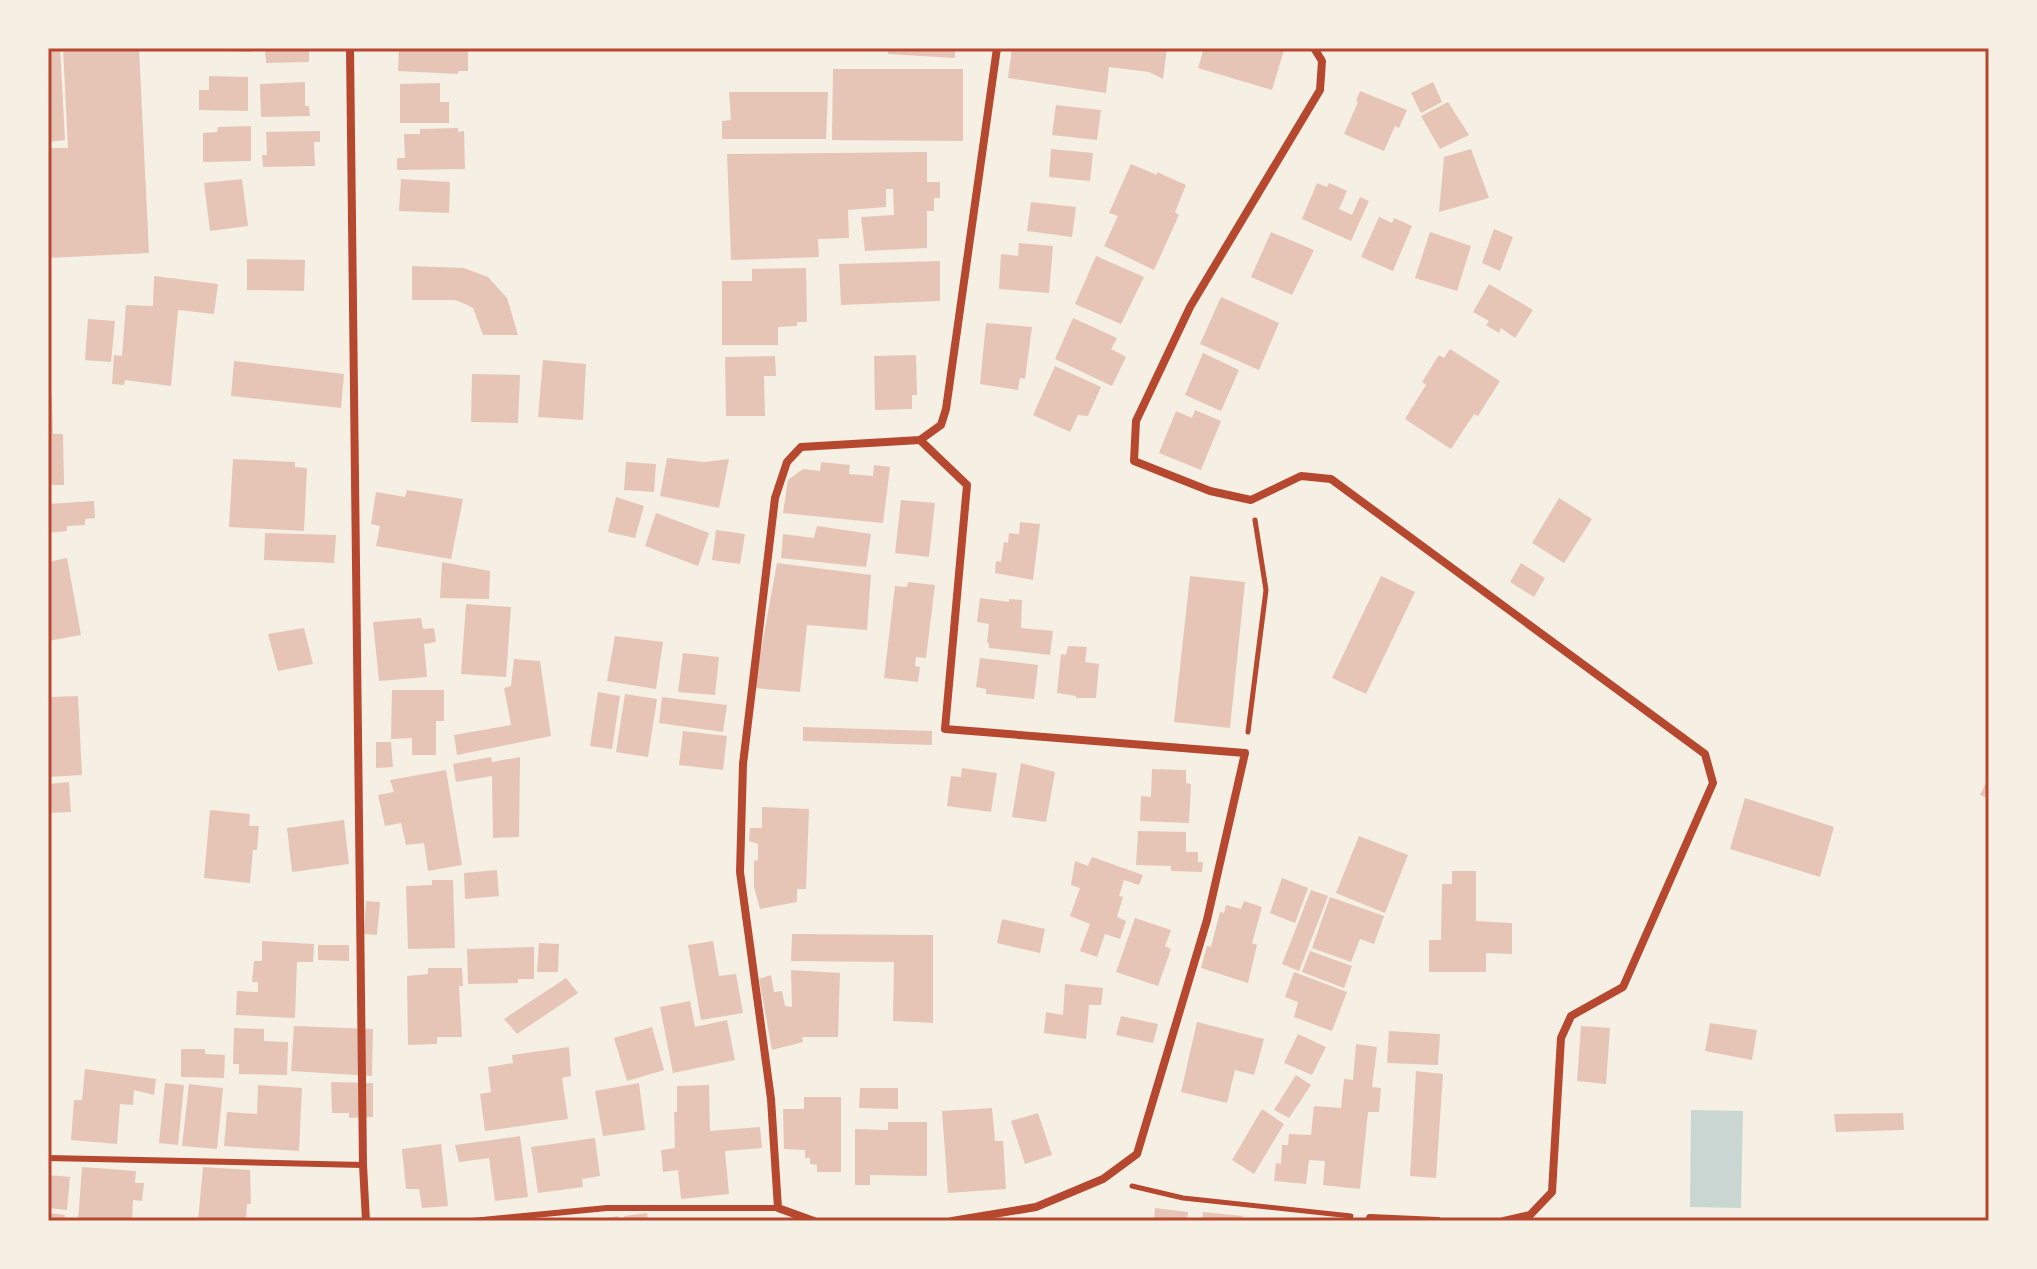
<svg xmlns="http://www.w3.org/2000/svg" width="2037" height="1269" viewBox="0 0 2037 1269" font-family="Rubik,sans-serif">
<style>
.water{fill:#c9d6d2}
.building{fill:#e6c5b7}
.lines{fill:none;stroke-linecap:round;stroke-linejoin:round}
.path{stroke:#b5482f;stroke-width:5}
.service{stroke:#b5482f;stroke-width:6}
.minor{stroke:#b5482f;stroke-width:8}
.neatline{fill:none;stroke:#b5482f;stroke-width:3}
</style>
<rect width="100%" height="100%" fill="#f6efe4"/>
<path class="water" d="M1691,1110L1743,1111L1741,1208L1690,1207Z"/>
<g class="building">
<path d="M48,48H60L65,140L48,142Z"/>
<path d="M63,48H139L149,253L48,258V148H68Z"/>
<path d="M223,48H252V52L223,51Z"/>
<path d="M265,48H309V62L266,63Z"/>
<path d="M399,48H468V71H458V74L398,71Z"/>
<path d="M888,48H955V58L888,54Z"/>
<path d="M1012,48H1167L1163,79L1149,72L1109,67L1106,93L1008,78Z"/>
<path d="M1204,48H1276L1284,50L1272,90L1198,68Z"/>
<path d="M833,69H963V141L832,140Z"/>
<path d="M209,76L248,77V111L199,110V90H209Z"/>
<path d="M305,82V106H309L310,116L261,117L260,84Z"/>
<path d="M1433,82L1442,102L1421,113L1411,93Z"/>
<path d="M440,83V102H449V123H400V84Z"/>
<path d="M1360,91L1407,110L1399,128L1395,126L1384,151L1344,134L1358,102L1356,101Z"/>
<path d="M729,92H828L826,139H722V121L731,120Z"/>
<path d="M1448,102L1469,135L1440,149L1421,116Z"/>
<path d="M1056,105L1101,110L1097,140L1052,135Z"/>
<path d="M251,126V161L203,162V133L217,132L218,127Z"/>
<path d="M458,128V132L464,131L465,169L397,170V158H405L404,134H420V129Z"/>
<path d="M320,131V142H314L315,166L263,167L262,155H267L266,132Z"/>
<path d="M1051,149L1093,153L1090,181L1049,177Z"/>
<path d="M1471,149L1489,198L1439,212L1444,157Z"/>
<path d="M927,152V182H940V198H934V211H927V248L865,251L861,217L894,215L893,189H886V207L848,210L849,238L818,239L819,257L731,260L727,154Z"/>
<path d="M1131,164L1157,175V172L1186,185L1175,212L1179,215L1154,270L1104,246L1118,216L1109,213Z"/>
<path d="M242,179L248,226L210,231L204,183Z"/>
<path d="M401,179L450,182L449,213L399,211Z"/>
<path d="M1317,183L1327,187L1329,183L1347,191L1339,209L1352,215L1360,197L1369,201L1351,241L1302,219Z"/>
<path d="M1031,202L1076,207L1072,237L1027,231Z"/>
<path d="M1379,217L1392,223L1394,218L1412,226L1393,271L1361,257Z"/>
<path d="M1494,229L1513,237L1500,271L1482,263Z"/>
<path d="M1271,232L1314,250L1292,295L1251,277Z"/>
<path d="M1430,232L1471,246L1457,291L1415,278Z"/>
<path d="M1019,243L1053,246L1049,293L999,289L1001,254L1018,256Z"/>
<path d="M1096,256L1144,277L1121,324L1075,304Z"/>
<path d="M247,259L305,260L304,291L247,290Z"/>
<path d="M940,261V301L841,305L839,264Z"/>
<path d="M412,266L464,268L488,277L507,298L518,335H483L473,308L463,303L454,300H412Z"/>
<path d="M806,268L807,322H797V326L778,327V345H722V281H752V269Z"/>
<path d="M154,276L218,284L214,314L178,310L171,386L125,380L124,385L112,384L114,355L122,356L126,305L153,306Z"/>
<path d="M1489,284L1533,310L1515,338L1501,328L1499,333L1486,325L1489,321L1473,312Z"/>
<path d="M1221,297L1279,323L1259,370L1200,344Z"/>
<path d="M1073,318L1117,338L1111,349L1126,357L1112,386L1055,359Z"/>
<path d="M88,319L115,321L111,362L85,360Z"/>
<path d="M986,323L1032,327L1025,379L1020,378L1018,390L980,384Z"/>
<path d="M1450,349L1500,381L1478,416L1474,414L1451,449L1405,419L1426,385L1422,382L1439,355L1444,358Z"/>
<path d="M1203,353L1239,370L1221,411L1185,395Z"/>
<path d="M916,355L917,395H912V409L875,410L874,356Z"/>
<path d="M775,356L776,376H764L765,416H726L725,357Z"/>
<path d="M543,360L586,364L583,420L538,417Z"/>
<path d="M234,361L344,374L341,408L231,396Z"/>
<path d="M1055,366L1101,387L1088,416L1078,415L1070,432L1033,415Z"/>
<path d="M472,374L520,375L518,423L471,422Z"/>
<path d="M48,395H52L53,434H63L64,485H48Z"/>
<path d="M1195,410L1221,421L1201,470L1159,453L1176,411L1192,418Z"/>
<path d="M667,458L704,462L729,459L719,508L660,496Z"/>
<path d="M233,459L295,462V467L307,468L304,531L229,527Z"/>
<path d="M626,462L656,464L654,492L624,490Z"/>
<path d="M821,462L850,465L849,474L873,476L874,465L890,467L883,523L783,513L788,480L803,469L820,471Z"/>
<path d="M407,490L463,499L451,559L376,546L380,526L371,524L376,492L405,497Z"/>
<path d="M616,497L644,506L635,538L608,532Z"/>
<path d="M1559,498L1592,519L1564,563L1532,543Z"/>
<path d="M901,500L935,503L929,557L895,553Z"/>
<path d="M94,501L95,518L85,519V525L67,526V531L48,533V504Z"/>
<path d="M656,513L709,533L698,566L645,546Z"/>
<path d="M1020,522L1040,524L1033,580L995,573L996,561L1001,562L1004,542L1008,543L1009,533L1019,534Z"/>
<path d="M817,526L871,534L866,567L781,558L783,534L814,538Z"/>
<path d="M716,530L745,534L740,564L712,560Z"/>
<path d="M265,533L336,535L334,563L264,560Z"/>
<path d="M67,558L81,635L48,641V562Z"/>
<path d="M442,562L490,571L489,599L440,598Z"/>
<path d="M777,563L871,575L867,630L807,625L800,692L754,688Z"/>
<path d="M1521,563L1545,578L1534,597L1510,582Z"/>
<path d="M1190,576L1245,582L1230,728L1174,722Z"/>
<path d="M1381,576L1415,592L1366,694L1332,678Z"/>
<path d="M908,582L935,585L926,658L916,657L915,666L920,667L918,682L884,678L895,586L907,587Z"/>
<path d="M980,598L1009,602V599L1022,600L1021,628L1053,631L1050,655L989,648V643H987L989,624L977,622Z"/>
<path d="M466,604L511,607L506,677L461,674Z"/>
<path d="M421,618L423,629L434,628L436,642L424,644L427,677L379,681L373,622Z"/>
<path d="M304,628L313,664L278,671L268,634Z"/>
<path d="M615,636L663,642L656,689L607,681Z"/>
<path d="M1068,646L1087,647L1085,662L1099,664L1096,698H1076V696L1057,693L1061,654L1066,655Z"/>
<path d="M683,653L719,657L715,695L678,692Z"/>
<path d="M980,658L1038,665L1034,699L986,694V689L976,687Z"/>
<path d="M514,659L540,661L551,736L457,755L454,735L511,725L504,688L511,686Z"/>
<path d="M392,690H444V721H436V755H412V738L391,739Z"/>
<path d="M598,692L620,696L612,749L590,746Z"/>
<path d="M625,694L657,699L648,757L616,752Z"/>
<path d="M78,696L82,775L48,777V697Z"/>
<path d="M662,697L727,705L723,732L659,723Z"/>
<path d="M803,727L932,731V745L803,741Z"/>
<path d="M683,731L727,736L723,770L679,765Z"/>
<path d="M376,742H391L393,767L376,768Z"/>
<path d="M491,757L492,762L520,757L519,837L493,838L492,776L456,782L453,764Z"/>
<path d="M1021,763L1055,772L1046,822L1012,817Z"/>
<path d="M962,768L997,773L991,812L947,806L951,776L961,777Z"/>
<path d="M1152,769L1186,770V783L1191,784L1189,823L1140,821L1141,796L1151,797Z"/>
<path d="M446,770L462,865L428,871L424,843L406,845L401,823L385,826L378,795L394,792L390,780Z"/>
<path d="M1989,776V799L1980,795Z"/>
<path d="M69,782L71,812L48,813V784Z"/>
<path d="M1745,798L1834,827L1820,877L1730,849Z"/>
<path d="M762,807L809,809L806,889H797V902L760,909L754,887V861L758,860V844L749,841L750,828H762Z"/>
<path d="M210,810L250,814L249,826H259L257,850H253L250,883L204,878Z"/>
<path d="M344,820L349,864L292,872L287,828Z"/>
<path d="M1138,831L1186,832V852H1198V862H1203L1202,872L1171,871V866L1136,865Z"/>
<path d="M1359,836L1408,855L1385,913L1336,893Z"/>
<path d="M1092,857L1143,875L1139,885L1124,880L1119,896L1123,897L1117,917L1126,921L1120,939L1105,934L1097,957L1080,951L1090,924L1070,916L1080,888L1071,885L1075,861L1088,866Z"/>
<path d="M497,870L499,896L465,899L464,873Z"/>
<path d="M1452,871H1476V921L1512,923V954L1486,953V972H1429V940H1441L1442,884H1452Z"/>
<path d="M1282,878L1308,888L1295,923L1270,913Z"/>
<path d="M432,880H453L455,948L408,949L406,886L432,885Z"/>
<path d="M1311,890L1328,896L1299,971L1282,964Z"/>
<path d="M1330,897L1384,916L1374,944L1360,939L1351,962L1312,948Z"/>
<path d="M366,901L380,902L377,935L364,934Z"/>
<path d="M1244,901L1262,907L1252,943L1257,945L1248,983L1201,968L1207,946L1211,947L1220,912L1224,913L1226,905L1241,909Z"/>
<path d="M1135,918L1171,930L1165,946L1171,949L1158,986L1116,972Z"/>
<path d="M1002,919L1045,929L1040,953L997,943Z"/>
<path d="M792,934L933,935V1023L893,1021L894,962L791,961Z"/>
<path d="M262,941L314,944L313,962H297L295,1018L236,1015L237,991L258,992V982H252L254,961H262Z"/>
<path d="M713,941L719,976L736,974L743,1013L701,1020L688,945Z"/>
<path d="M539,943L559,944L558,972H537Z"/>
<path d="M318,945H349V961L318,960Z"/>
<path d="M534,947V979H518V983L468,984L467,949Z"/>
<path d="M1310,951L1352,966L1344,988L1302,972Z"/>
<path d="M428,968H462L463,986H459L462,1037H437V1044L408,1045L407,976L428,974Z"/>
<path d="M791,970L840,973L838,1037H802L803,1042L772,1050L759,979L771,975L774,992L782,991L785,1006L792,1007Z"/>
<path d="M1294,972L1347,992L1332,1031L1294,1017L1298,1002L1285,997Z"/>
<path d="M566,978L578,993L517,1034L504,1019Z"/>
<path d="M1065,984L1103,988L1101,1005H1089L1086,1039L1044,1033L1046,1012L1063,1015Z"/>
<path d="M690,1001L695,1027L727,1020L735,1060L673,1073L660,1007Z"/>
<path d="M1121,1016L1158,1024L1153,1043L1116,1035Z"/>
<path d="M1197,1022L1264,1039L1254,1075L1235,1070L1227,1103L1181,1092Z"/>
<path d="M1710,1023L1757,1030L1752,1060L1705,1051Z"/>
<path d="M294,1026L373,1029L372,1076L291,1071Z"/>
<path d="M1581,1026L1610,1028L1606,1084L1577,1081Z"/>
<path d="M652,1027L664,1070L627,1081L614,1038Z"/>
<path d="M234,1028L264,1029V1041L288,1042L287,1075L239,1074V1064H233Z"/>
<path d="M1389,1031L1440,1034L1438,1065L1387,1063Z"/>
<path d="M1298,1034L1326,1047L1312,1075L1284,1063Z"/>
<path d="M1356,1044L1377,1047L1372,1087L1381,1088L1379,1112H1368L1360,1189L1323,1185L1325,1161L1309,1160L1306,1184L1274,1181L1276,1163L1281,1164L1282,1145H1288L1289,1134L1311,1135L1314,1106L1341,1108L1344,1079L1353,1080Z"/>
<path d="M569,1047L571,1076L562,1078L568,1119L485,1131L480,1094L491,1092L488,1067L513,1063L512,1055Z"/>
<path d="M181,1049H205V1054L225,1055L224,1078L181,1077Z"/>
<path d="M85,1069L156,1079L154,1095L134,1090L133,1105L120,1104L117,1144L71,1140L74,1100H82Z"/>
<path d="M1416,1071L1443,1074L1436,1178L1410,1176Z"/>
<path d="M1296,1075L1311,1085L1289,1118L1274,1110Z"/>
<path d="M331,1082L373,1083V1117L349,1118V1113H332Z"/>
<path d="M165,1083L184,1085L178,1145L159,1143Z"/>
<path d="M639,1083L645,1130L603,1136L595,1091Z"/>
<path d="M189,1084L223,1088L217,1149L182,1146Z"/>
<path d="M258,1085L302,1088L299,1151L224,1146L227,1112L257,1114Z"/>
<path d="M709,1085L710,1131L760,1127L762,1148L725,1151L729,1194L681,1199L678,1170L663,1172L661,1150L675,1148L674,1112H677V1086Z"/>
<path d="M860,1088H898V1109L859,1108Z"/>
<path d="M804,1097H841V1172H817V1165L810,1164V1158H805V1150L784,1149L783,1109H804Z"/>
<path d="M992,1108L995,1141H1003L1006,1189L948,1193L942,1111Z"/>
<path d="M1262,1109L1284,1124L1254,1174L1232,1160Z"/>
<path d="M1038,1113L1052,1155L1025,1164L1011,1121Z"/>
<path d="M1903,1113L1904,1130L1836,1132L1834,1114Z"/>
<path d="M888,1122H927V1176L870,1175V1185H855V1129L888,1130Z"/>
<path d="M520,1136L528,1197L495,1201L489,1158L459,1162L455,1145Z"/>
<path d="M595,1138L600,1176L582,1179L583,1187L538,1193L531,1147Z"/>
<path d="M441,1144L448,1206L422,1208L419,1189H406L402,1149Z"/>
<path d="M82,1167L136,1171L135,1183H144L142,1201L133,1200L132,1221H78Z"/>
<path d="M203,1167L250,1170L251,1204H247L246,1221H198Z"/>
<path d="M48,1175L70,1177L67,1210L48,1208Z"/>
<path d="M1155,1208L1188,1212L1187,1221H1154Z"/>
<path d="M1203,1212L1243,1216V1221H1202Z"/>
<path d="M48,1213L65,1215L64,1221H48Z"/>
<path d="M647,1213L648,1221H625L624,1216Z"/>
<path d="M618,1216L619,1221H599V1219Z"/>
</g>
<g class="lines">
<g class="path">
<path d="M1248,732L1266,590L1255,520"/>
<path d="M1132,1186L1183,1198L1351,1216"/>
</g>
<g class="service">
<path d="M48,1158L363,1165"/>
<path d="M472,1221L607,1208H778"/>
</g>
<g class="minor">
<path d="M350,48L363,1165L366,1221"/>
<path d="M1314,48L1322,61L1320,90L1190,307L1136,421L1134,461L1210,491L1251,500L1301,476L1331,479L1705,754L1713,783L1623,987L1571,1016L1561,1038L1552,1192L1530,1215L1504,1221"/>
<path d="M920,440L967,485L945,729L1245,753L1207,920L1137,1154L1103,1179L1036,1207L952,1221"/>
<path d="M1370,1218L1438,1221"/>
<path d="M814,1221L778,1208L771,1099L740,872L743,764L775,498L787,462L801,447L920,440L941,425L946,409L997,48"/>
</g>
</g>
<rect width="2037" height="1269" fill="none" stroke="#f6efe4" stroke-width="100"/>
<rect x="50" y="50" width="1937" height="1169" class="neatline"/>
</svg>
